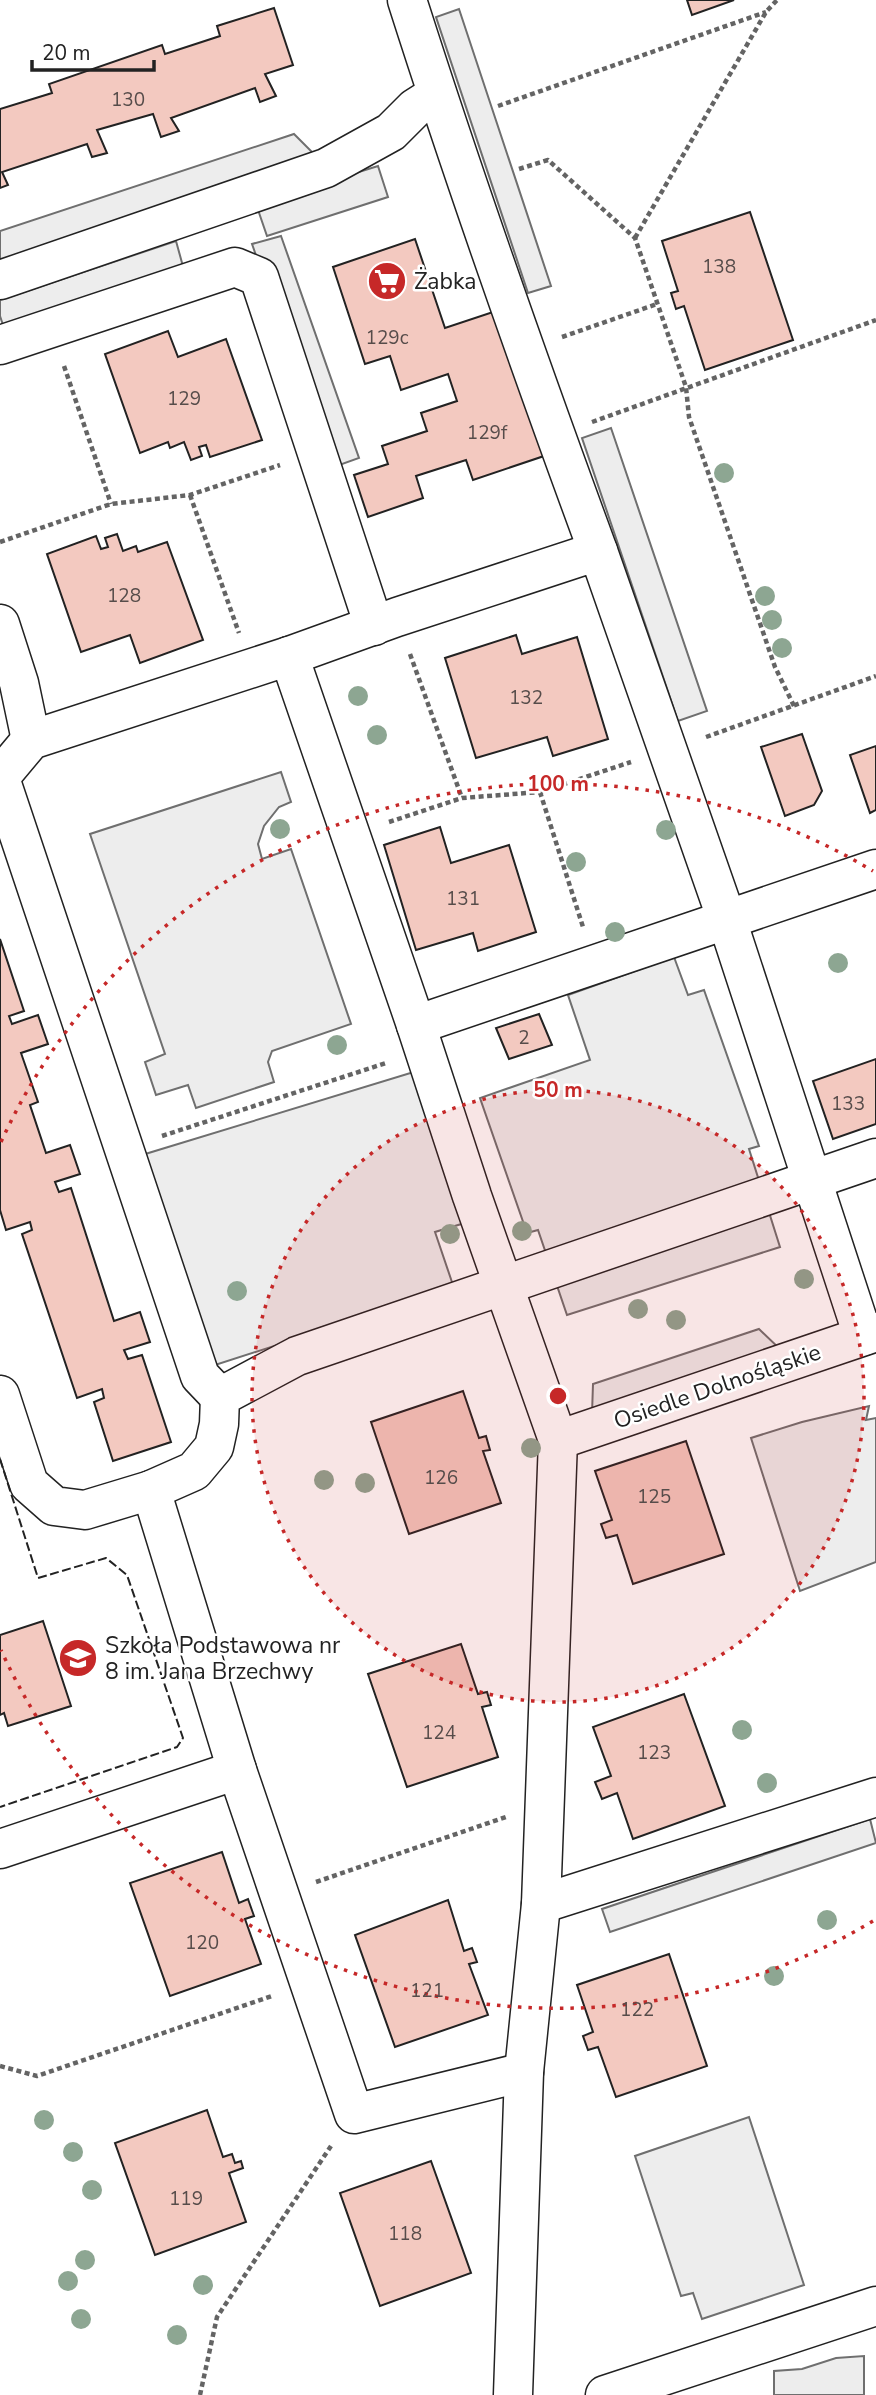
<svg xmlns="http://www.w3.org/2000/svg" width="876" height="2395" viewBox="0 0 876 2395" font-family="'Nunito Sans',sans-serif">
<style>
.parking{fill:#ededed;stroke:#6f6f6f;stroke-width:2}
.building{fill:#f3c9c0;stroke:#222;stroke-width:2}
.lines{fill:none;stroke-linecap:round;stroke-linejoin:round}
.minor-casing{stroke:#222;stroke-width:41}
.path{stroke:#646464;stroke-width:4.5;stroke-dasharray:5 3.5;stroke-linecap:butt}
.minor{stroke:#fff;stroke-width:38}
.fence{stroke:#222;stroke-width:2;stroke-dasharray:9 3.5;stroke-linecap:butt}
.tree{fill:#8da692}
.ring{fill:none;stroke:#c62828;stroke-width:3.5;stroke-dasharray:3.5 7}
.labels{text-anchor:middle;stroke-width:5;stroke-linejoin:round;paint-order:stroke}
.number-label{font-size:19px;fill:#564c4a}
.poi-label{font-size:23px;fill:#222;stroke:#fff;text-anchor:start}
.street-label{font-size:23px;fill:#222;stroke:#fff}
.centre{fill:#c62828;stroke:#fff;stroke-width:3.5}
.ring-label{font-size:21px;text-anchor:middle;font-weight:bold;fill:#c62828;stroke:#fff;stroke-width:5;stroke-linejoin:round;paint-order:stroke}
</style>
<rect width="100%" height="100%" fill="#fff"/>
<g class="parking">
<path d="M459,9L551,286L528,293L436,17Z"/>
<path d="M294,134L318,158L0,262V231Z"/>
<path d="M378,166L388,197L267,236L256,204Z"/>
<path d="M281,236L359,458L331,468L252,244Z"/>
<path d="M176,241L184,270L5,331L0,316V300Z"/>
<path d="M611,428L707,711L678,721L582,438Z"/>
<path d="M281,772L291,802L279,807L264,826L258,844L262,859L291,849L351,1024L272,1051L268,1062L274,1082L196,1108L188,1085L156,1095L145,1062L165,1054L90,834Z"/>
<path d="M674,957L688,995L704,990L759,1146L749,1149L780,1247L567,1315L538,1230L527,1233L480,1098L590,1060L568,995Z"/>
<path d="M417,1071L468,1222L435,1232L454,1288L212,1366L142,1155Z"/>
<path d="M759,1329L781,1350L592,1414L593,1384Z"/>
<path d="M869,1406L866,1420L876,1418V1562L800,1591L751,1438L802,1422Z"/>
<path d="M870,1819L876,1843L610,1932L602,1909Z"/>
<path d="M749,2117L804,2285L702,2319L693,2293L681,2296L635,2156Z"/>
<path d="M864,2356V2395H774V2371L802,2369L836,2358Z"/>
</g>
<g class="building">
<path d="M687,0H734L692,15Z"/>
<path d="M274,8L293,65L265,74L276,96L260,102L255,88L171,118L179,131L161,137L153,114L97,130L107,153L92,157L87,144L2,172L8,185L0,188V109L52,93L49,84L162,45L165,54L220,36L217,26Z"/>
<path d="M750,212L793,340L705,370L684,306L676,309L671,293L678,291L662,241Z"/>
<path d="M415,239L445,328L496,311L544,456L473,480L466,460L416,476L423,498L368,517L354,475L388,464L382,446L427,431L421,413L457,401L448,374L401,390L390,356L365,364L333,267Z"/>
<path d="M168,331L178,357L226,339L262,440L210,457L206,445L199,447L202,456L191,460L184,442L170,448L168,442L140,453L105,354Z"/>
<path d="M117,534L123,551L136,546L138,552L167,542L203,640L140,663L130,635L81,652L47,554L96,536L101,549L108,547L105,538Z"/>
<path d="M516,635L522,654L577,637L608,739L553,756L547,737L476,758L445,658Z"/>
<path d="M802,734L822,791L814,805L785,816L761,747Z"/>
<path d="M876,746V810L870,813L850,755Z"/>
<path d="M440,827L451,863L509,845L536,932L478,951L473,933L416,950L384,845Z"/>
<path d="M0,939L24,1011L9,1016L12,1024L38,1015L48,1044L21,1053L38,1102L30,1105L46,1153L70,1145L80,1174L55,1182L59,1192L71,1188L114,1321L140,1312L150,1342L124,1350L128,1359L142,1355L171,1442L113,1461L94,1402L104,1398L102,1389L77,1398L22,1234L32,1230L30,1222L6,1230L0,1210Z"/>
<path d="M539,1014L552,1045L509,1059L496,1028Z"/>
<path d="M876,1059V1124L833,1139L813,1081Z"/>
<path d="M463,1391L479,1438L486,1436L490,1450L483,1451L501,1503L409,1534L371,1422Z"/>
<path d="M686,1441L724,1554L633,1584L617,1535L606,1538L601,1524L612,1520L595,1471Z"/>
<path d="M43,1621L71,1706L8,1726L4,1713L0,1715V1635Z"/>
<path d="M461,1644L478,1694L487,1692L491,1705L482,1707L498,1757L407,1787L368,1674Z"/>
<path d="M684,1694L725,1806L633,1839L617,1793L602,1799L595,1782L611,1776L593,1727Z"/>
<path d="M222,1852L239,1903L248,1899L254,1916L245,1919L261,1964L170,1996L130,1883Z"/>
<path d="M448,1900L464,1951L472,1948L477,1962L469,1964L488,2015L395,2047L355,1935Z"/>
<path d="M669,1954L707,2066L616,2097L598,2047L588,2050L583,2036L593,2032L577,1985Z"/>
<path d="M207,2110L223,2157L232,2154L235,2163L241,2161L243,2168L229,2173L246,2222L155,2255L115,2143Z"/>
<path d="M431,2161L471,2273L380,2306L340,2193Z"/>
</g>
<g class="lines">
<g class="minor-casing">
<g id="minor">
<path d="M407,0C466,185 531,369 598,551"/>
<path d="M0,280L326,168L391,132L415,108L437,94"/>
<path d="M0,345L235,267L259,277L374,626"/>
<path d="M0,624L19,683L31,740"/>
<path d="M289,656L416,1025L876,869"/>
<path d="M0,777L31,740L289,656L397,617L598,551L727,920L863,1336"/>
<path d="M0,778L200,1376L220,1397"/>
<path d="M416,1025L472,1196L558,1440L541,1904L524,2072L513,2395"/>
<path d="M0,1395L29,1484L54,1506L85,1510L151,1490"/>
<path d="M558,1440L876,1332"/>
<path d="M0,1849L237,1770"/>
<path d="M541,1904L876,1797"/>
<path d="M524,2072L354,2114L237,1770L151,1490L194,1471L214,1447L219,1424L220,1397L297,1356L876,1158"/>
<path d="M605,2395L876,2306"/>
</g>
</g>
<g class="path">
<path d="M498,106L766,12"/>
<path d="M519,169L548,160L635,238L686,387L689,417L775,667L794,706"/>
<path d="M635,238L766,12L777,0"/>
<path d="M562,337L657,304"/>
<path d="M64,366L111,504"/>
<path d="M592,422L876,320"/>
<path d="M190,495L239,633"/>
<path d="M0,542L111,504L190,495L280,465"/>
<path d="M410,654L462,798"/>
<path d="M706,737L876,676"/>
<path d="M540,792L583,927"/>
<path d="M389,822L462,798L540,792L631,762"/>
<path d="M162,1136L386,1063"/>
<path d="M316,1882L506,1817"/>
<path d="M0,2066L37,2076L272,1996"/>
<path d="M200,2395L217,2317L331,2146"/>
</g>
<use href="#minor" class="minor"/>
<path class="fence" d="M0,1459L38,1578L106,1558L127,1575L183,1738L177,1747L0,1807"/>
</g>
<g class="tree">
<circle cx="724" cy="473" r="10"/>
<circle cx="765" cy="596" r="10"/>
<circle cx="772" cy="620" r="10"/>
<circle cx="782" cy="648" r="10"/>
<circle cx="358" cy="696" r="10"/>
<circle cx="377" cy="735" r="10"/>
<circle cx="280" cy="829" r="10"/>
<circle cx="666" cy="830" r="10"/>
<circle cx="576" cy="862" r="10"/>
<circle cx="615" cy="932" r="10"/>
<circle cx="838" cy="963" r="10"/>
<circle cx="337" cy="1045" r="10"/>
<circle cx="522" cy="1231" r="10"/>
<circle cx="450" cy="1234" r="10"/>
<circle cx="804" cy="1279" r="10"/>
<circle cx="237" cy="1291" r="10"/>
<circle cx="638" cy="1309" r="10"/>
<circle cx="676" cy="1320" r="10"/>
<circle cx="531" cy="1448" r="10"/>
<circle cx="324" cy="1480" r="10"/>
<circle cx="365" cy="1483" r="10"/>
<circle cx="742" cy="1730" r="10"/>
<circle cx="767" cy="1783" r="10"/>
<circle cx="827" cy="1920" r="10"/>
<circle cx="774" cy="1976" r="10"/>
<circle cx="44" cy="2120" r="10"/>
<circle cx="73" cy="2152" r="10"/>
<circle cx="92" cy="2190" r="10"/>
<circle cx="85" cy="2260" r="10"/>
<circle cx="68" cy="2281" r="10"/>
<circle cx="203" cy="2285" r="10"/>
<circle cx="81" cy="2319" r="10"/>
<circle cx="177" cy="2335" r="10"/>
</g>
<circle cx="558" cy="1396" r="306" fill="#c62828" fill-opacity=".12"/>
<g class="ring">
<circle cx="558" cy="1396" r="306"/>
<path d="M873 1921A612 612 0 0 1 1 1650M1 1142A612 612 0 0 1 873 871"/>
</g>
<defs>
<g id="supermarket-disc" transform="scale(2.0125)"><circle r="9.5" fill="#c62828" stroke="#fff"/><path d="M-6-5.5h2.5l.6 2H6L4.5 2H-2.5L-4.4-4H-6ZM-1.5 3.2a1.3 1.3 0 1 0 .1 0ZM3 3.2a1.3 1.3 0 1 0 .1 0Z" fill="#fff"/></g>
<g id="school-disc" transform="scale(2.0125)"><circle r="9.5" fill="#c62828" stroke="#fff"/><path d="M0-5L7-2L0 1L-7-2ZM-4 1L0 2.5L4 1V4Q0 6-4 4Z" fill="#fff"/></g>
</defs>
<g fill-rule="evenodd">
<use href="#supermarket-disc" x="387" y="281"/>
<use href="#school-disc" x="78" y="1658"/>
</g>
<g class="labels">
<g class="number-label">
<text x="128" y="106">130</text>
<text x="719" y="273">138</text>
<text x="387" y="344">129c</text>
<text x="184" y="405">129</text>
<text x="487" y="439">129f</text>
<text x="124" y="602">128</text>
<text x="526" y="704">132</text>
<text x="463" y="905">131</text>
<text x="524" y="1044">2</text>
<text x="848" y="1110">133</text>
<text x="441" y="1484">126</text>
<text x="654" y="1503">125</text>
<text x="439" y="1739">124</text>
<text x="654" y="1759">123</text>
<text x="202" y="1949">120</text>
<text x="427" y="1997">121</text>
<text x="637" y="2016">122</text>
<text x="186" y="2205">119</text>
<text x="405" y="2240">118</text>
</g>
<g class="poi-label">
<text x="414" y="289">Żabka</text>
<text x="105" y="1653">Szkoła Podstawowa nr<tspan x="105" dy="26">8 im. Jana Brzechwy</tspan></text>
</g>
<g class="street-label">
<text transform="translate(717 1386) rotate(-19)" y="8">Osiedle Dolnośląskie</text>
</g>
</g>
<circle cx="558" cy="1396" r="10" class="centre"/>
<g class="ring-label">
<text x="558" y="791">100 m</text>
<text x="558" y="1097">50 m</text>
</g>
<path d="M32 60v10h122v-10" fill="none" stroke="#222222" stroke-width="3.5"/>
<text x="42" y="60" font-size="21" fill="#222222" stroke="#ffffff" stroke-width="5" paint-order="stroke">20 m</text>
</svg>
